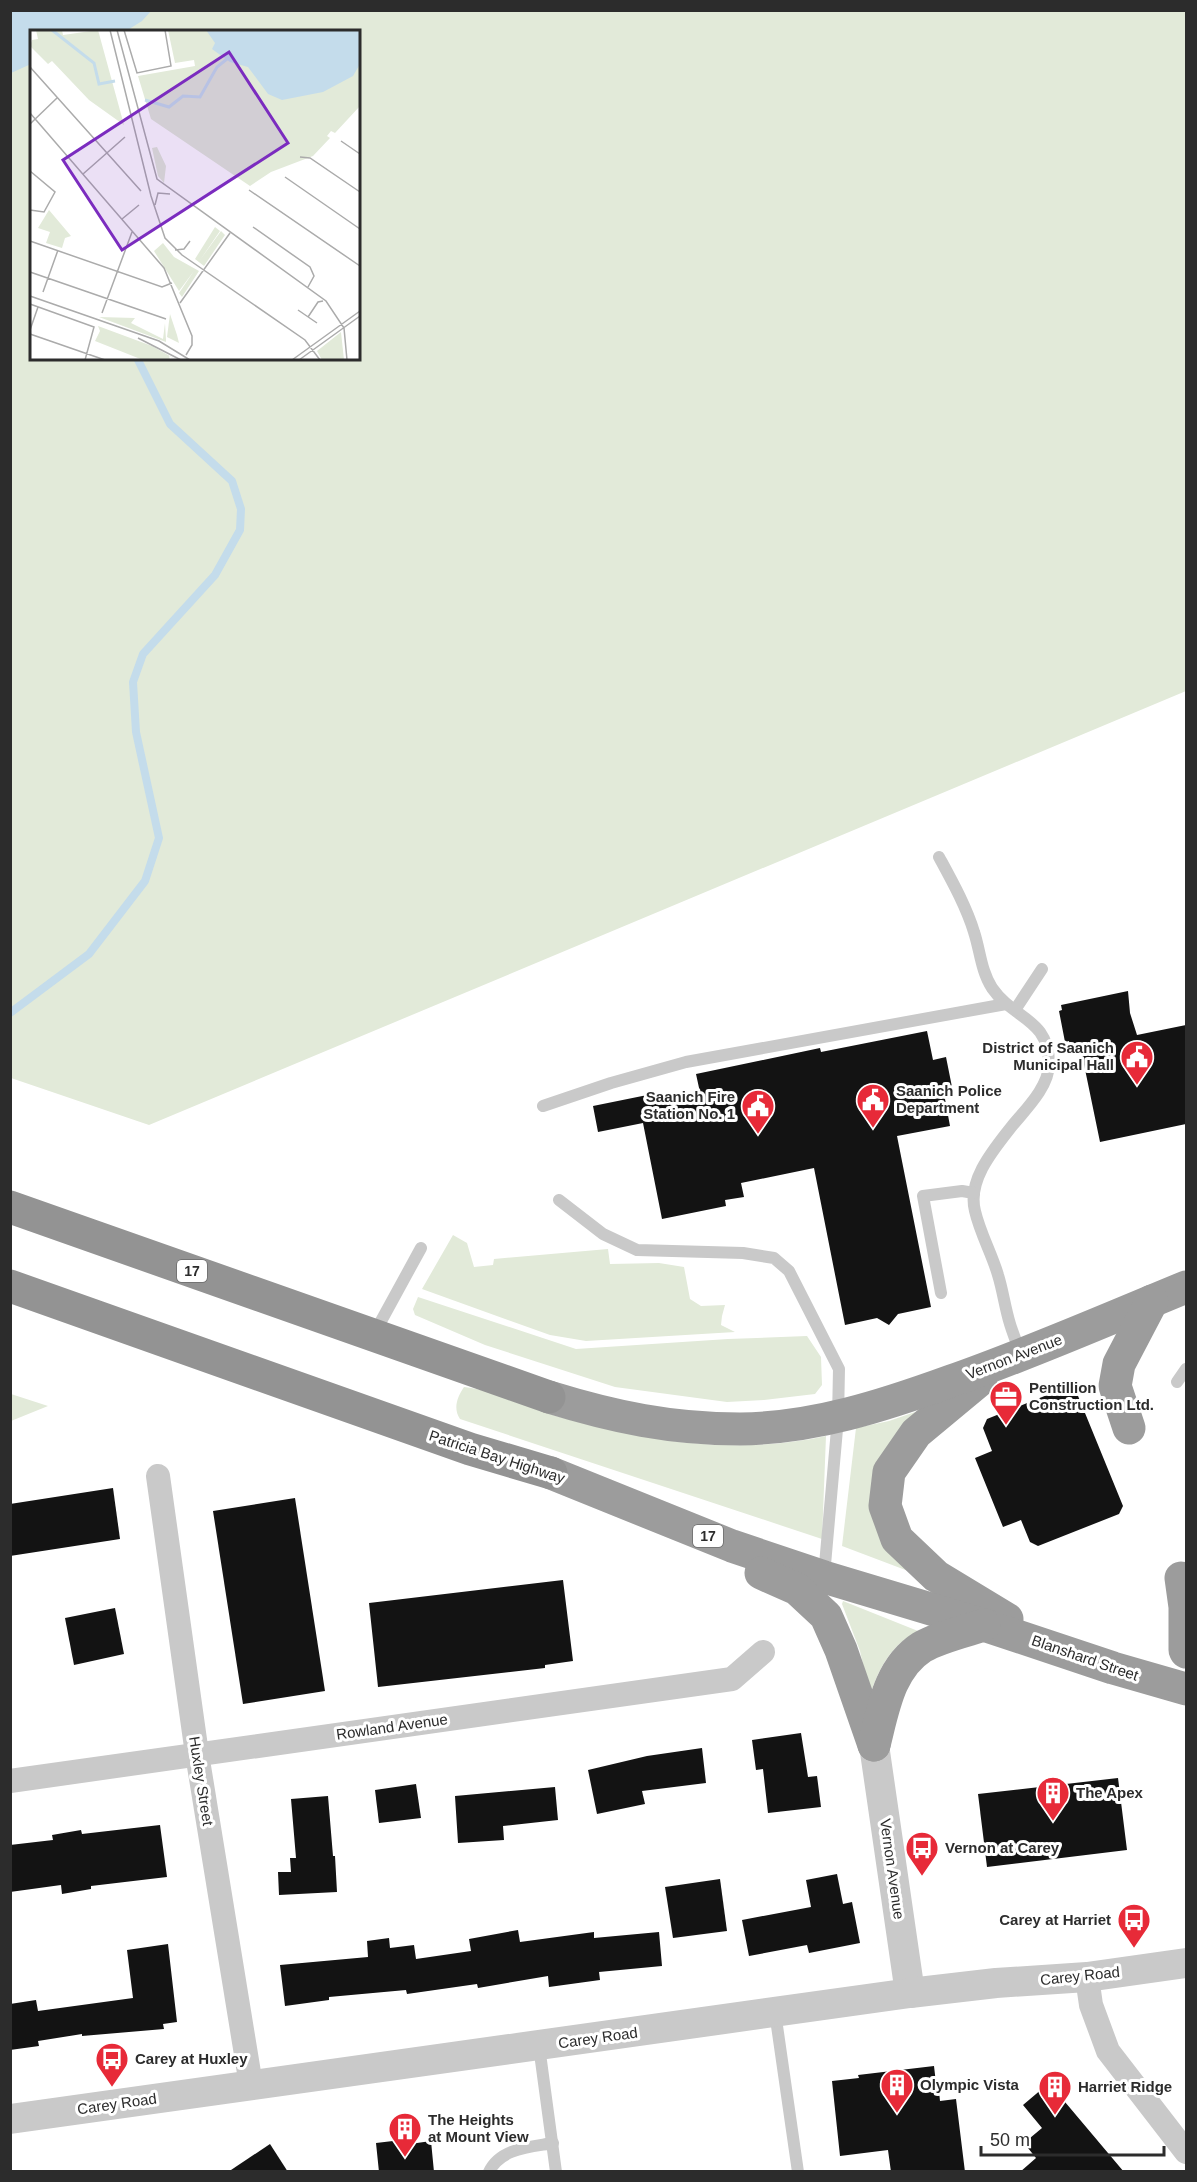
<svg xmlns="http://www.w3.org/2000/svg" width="1197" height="2182" viewBox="0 0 1197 2182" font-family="Arial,sans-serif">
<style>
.green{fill:#e2ead9;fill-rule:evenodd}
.water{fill:#c4dceb}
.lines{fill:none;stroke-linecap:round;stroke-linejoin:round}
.stream{stroke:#c4dceb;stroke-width:8}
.building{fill:#131313}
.service{stroke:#c9c9c9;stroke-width:12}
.minor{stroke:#c9c9c9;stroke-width:24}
.tertiary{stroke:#c9c9c9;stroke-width:30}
.trunk{stroke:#9c9c9c;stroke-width:33}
.motorway{stroke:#939393;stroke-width:33}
.labels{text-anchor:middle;stroke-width:6;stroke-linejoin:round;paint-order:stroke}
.shield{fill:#fff;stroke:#6b6b6b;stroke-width:1.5}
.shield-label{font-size:14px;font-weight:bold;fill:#2c2c2c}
.poi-label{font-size:15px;font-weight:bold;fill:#2c2c2c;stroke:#fff;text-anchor:start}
.street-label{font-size:15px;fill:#2c2c2c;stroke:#fff}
.inset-river{fill:none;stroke:#c4dceb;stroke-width:3}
.inset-road{fill:none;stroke:#ababab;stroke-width:1.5}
.view{fill:#7b2cbf;fill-opacity:0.15;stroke:#7b2cbf;stroke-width:3}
.inset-edge{fill:none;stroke:#2c2c2c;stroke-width:3}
</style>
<rect width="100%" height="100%" fill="#fff"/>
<g class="green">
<path d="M10,11H1186V691L149,1125L11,1078ZM32,32H358V358H32Z"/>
<path d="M453,1235L467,1243L474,1267L493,1265L494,1259L608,1249L610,1264L659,1263L684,1267L690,1299L701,1306L725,1305L722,1316L721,1325L735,1332L586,1341L550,1335L422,1289Z"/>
<path d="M418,1297L576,1349L728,1339L807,1336L821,1357L822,1385L815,1394L764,1400L727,1402L615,1387L485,1345L415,1315L413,1309Z"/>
<path d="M464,1387C494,1390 526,1407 556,1416C645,1441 734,1456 826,1436L822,1539L460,1419C453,1409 457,1397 464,1387Z"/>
<path d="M11,1394L48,1406L11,1421Z"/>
<path d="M918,1411L876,1476L924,1577L842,1546L856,1428L889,1421Z"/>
<path d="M843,1601L918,1631C891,1645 879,1668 870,1695L860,1651L842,1604Z"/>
</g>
<path class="water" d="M10,11L11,10L151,11L142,21L126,31L32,32L31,64L11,73Z"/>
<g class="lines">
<path class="stream" d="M10,1013L89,954L145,881L159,838L136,732L133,682L143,654L215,575L240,530L241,509L232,481L170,424L137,358"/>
</g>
<g class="building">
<path d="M1128,991L1130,1013L1137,1035L1186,1025V1124L1100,1142L1080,1045L1070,1047L1069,1041L1065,1042L1059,1011L1062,1010L1061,1005Z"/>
<path d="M927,1031L933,1060L946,1057L954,1097L945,1099L950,1126L897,1136L931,1307L898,1314L889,1325L877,1318L845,1325L814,1168L741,1183L744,1197L725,1200L726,1206L662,1219L643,1123L598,1132L593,1106L662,1092L665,1104L701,1097L696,1074L820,1048L821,1052Z"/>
<path d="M1067,1387L1076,1391L1123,1506L1119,1514L1038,1546L1030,1542L1021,1520L1003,1527L975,1458L992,1451L983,1428L987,1419Z"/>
<path d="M113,1488L120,1539L10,1556V1504Z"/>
<path d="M295,1498L325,1691L243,1704L213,1511Z"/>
<path d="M563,1580L573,1661L545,1665V1668L378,1687L369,1603Z"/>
<path d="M115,1608L124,1654L74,1665L65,1618Z"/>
<path d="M801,1733L808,1777L817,1776L821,1807L768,1813L763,1769L756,1770L752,1740Z"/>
<path d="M702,1748L706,1783L642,1791L645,1804L597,1814L588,1770L647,1756Z"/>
<path d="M1118,1778L1127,1850L987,1867L978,1794Z"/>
<path d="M416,1784L421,1818L379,1823L375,1790Z"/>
<path d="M555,1787L558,1820L503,1826L504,1840L458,1843L455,1796Z"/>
<path d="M328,1796L333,1856H335L337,1892L279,1895L278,1872H291L290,1858H296L291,1799Z"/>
<path d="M160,1825L167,1877L91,1886V1889L62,1894L61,1885L10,1892V1845L53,1840L52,1835L81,1830L82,1834Z"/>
<path d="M837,1874L843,1904L852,1902L860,1943L809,1953L807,1945L749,1956L742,1920L811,1907L806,1880Z"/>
<path d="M720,1879L727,1931L673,1938L665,1887Z"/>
<path d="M518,1930L520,1942L594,1932V1938L659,1932L662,1966L599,1972L600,1980L549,1987L548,1976L478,1988L477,1984L407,1994L406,1990L329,1997V2000L285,2006L280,1965L368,1957L367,1941L389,1938L390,1948L414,1945L416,1959L471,1951L469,1939Z"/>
<path d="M168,1944L177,2022L163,2024L164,2029L82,2036V2034L38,2041L39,2046L10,2050V2004L36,2000L38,2011L133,1998L127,1950Z"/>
<path d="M934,2066L937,2092L939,2091L940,2101L956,2099L965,2172H891L888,2150L840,2156L832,2081L859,2078L858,2075Z"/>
<path d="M1049,2083L1124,2172H1020L1036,2158L1024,2143L1042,2128L1023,2105Z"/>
<path d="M409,2131L410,2144L431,2141L434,2172H379L376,2143L393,2141Z"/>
<path d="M270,2144L288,2172H228Z"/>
</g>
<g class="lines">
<g class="service">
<path d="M939,857C952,881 966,906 974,932C980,950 981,971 992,988C1014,1020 1049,1018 1049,1064C1049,1087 1025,1110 1012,1126C994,1149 967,1180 975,1211C980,1233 992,1254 998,1275C1003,1291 1005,1308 1010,1324C1013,1334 1017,1344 1021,1354"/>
<path d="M1015,1010L1042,969"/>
<path d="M543,1106L611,1083L686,1062L1006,1004"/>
<path d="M559,1200L603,1234L637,1250L743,1253L774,1258L789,1271L839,1369L838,1418L824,1576"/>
<path d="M941,1293L923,1196L962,1191L974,1193"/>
<path d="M374,1334L421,1248"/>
<path d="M1177,1382L1186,1369"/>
<path d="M775,2012L798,2172"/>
<path d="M539,2046L556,2172"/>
<path d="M489,2172C500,2148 531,2147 553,2143"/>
</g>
<g class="minor">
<path d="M158,1476L197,1754L251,2085"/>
<path d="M10,1781L732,1679L763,1652"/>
<path d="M1087,1977L1091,2005L1108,2051L1186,2152"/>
</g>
<g class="tertiary">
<path d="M874,1745L910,1993"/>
<path d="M10,2119L910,1993L996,1983L1087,1977L1186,1963"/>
</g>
<g class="trunk">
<path d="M981,1379L916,1433L889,1472L885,1506L897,1539L936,1576L1007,1619"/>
<path d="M549,1397C614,1417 671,1429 740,1429C814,1428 882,1406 951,1381C1031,1353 1108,1319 1186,1287"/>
<path d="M1129,1428L1115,1386L1119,1364L1152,1301"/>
<path d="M551,1473L732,1546L824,1577L984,1625L1113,1668L1186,1689"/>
<path d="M761,1573L797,1589L826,1616L841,1650L874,1745"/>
<path d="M1181,1578L1185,1607V1650L1186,1652"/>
<path d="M874,1745C883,1710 889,1668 922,1647C939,1637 965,1631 984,1625"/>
</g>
<g class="motorway">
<path d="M10,1207L549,1397"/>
<path d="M10,1286L470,1449L551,1473"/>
</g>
</g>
<defs>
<g id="civic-pin" transform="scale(1.725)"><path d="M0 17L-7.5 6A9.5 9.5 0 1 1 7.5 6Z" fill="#e72a38" stroke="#fff"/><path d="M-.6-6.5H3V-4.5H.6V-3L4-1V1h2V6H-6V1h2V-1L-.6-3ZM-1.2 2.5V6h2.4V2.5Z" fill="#fff"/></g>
<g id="office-pin" transform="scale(1.725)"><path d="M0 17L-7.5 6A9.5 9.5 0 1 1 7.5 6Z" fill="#e72a38" stroke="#fff"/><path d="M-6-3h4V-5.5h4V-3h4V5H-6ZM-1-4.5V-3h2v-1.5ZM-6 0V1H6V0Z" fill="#fff"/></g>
<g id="building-pin" transform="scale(1.725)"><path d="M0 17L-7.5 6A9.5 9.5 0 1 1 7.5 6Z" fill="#e72a38" stroke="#fff"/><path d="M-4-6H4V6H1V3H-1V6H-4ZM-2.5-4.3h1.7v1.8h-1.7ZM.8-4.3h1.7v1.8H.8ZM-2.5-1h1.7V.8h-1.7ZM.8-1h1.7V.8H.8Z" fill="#fff"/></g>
<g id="bus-pin" transform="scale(1.725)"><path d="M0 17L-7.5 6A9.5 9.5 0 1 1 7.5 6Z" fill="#e72a38" stroke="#fff"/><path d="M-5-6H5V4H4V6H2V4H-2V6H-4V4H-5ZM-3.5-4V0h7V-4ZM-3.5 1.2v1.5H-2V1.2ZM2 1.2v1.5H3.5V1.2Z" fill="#fff"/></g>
</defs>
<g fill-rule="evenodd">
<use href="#civic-pin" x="1137" y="1057"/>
<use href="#civic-pin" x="873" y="1100"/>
<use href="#civic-pin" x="758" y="1106"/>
<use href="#office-pin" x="1006" y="1397"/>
<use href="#building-pin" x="1053" y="1793"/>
<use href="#bus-pin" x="922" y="1848"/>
<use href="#bus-pin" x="1134" y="1920"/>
<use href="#bus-pin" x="112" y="2059"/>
<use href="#building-pin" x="897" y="2085"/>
<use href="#building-pin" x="1055" y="2087"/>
<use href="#building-pin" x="405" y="2129"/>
</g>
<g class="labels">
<g class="shield">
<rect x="177" y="1260" width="30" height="22" rx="4.5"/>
<rect x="693" y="1525" width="30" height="22" rx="4.5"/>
</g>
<g class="shield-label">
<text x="192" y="1276">17</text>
<text x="708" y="1541">17</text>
</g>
<g class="poi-label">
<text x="1114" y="1053" text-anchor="end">District of Saanich<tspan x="1114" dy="17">Municipal Hall</tspan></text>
<text x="896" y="1096">Saanich Police<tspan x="896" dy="17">Department</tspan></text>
<text x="735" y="1102" text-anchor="end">Saanich Fire<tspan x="735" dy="17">Station No. 1</tspan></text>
<text x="1029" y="1393">Pentillion<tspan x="1029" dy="17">Construction Ltd.</tspan></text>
<text x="1076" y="1798">The Apex</text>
<text x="945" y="1853">Vernon at Carey</text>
<text x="1111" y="1925" text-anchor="end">Carey at Harriet</text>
<text x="135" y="2064">Carey at Huxley</text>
<text x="920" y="2090">Olympic Vista</text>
<text x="1078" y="2092">Harriet Ridge</text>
<text x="428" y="2125">The Heights<tspan x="428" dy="17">at Mount View</tspan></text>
</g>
<g class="street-label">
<text transform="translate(1014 1357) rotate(-21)" y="5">Vernon Avenue</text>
<text transform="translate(497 1457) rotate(18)" y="5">Patricia Bay Highway</text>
<text transform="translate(1085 1658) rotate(19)" y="5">Blanshard Street</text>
<text transform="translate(392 1727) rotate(-8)" y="5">Rowland Avenue</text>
<text transform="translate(201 1781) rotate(81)" y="5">Huxley Street</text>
<text transform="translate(892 1869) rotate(82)" y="5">Vernon Avenue</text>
<text transform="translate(1080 1976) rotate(-6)" y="5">Carey Road</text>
<text transform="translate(598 2038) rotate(-8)" y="5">Carey Road</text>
<text transform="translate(117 2104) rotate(-8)" y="5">Carey Road</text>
</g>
</g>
<g transform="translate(30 30)">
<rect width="330" height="330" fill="#fff"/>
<path d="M6,0H32L33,5L68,0L94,95L59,70L22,31L18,34L0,16L2,10L8,9ZM138,0H330V76L305,103L301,101L297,106L300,108L283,126L241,142L220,156L121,89L108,46L165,36L164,30L145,33ZM127,117L136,136L134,153L128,146L122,118ZM19,180L41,206L35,208L32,218L16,213L20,202L8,198ZM185,197L190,201L170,230L191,201L195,205L174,236L165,229ZM133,213L144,227L169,241L152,267L149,263L164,241L149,261L124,221ZM140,284L147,305L149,313L137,307ZM69,287L105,288L101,293L133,309L135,293L136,310V312ZM68,296L122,316L147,330L139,326L140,330H113L65,311L70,301ZM311,302L314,330H292L287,321Z" fill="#e2ead9"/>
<path d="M176,0H330V34L323,46L293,62L252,70L238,64L218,37L200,32L182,19L185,13Z" fill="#c4dceb"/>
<path class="inset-river" d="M22,0L64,33L69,54L85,51M115,70L139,77L153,66L170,67L187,37L197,29"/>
<path class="inset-road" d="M80,0L121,166L135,208L152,225L275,310L290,330M87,0L127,149L296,271L314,298L317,330M94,0L107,43L141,36L135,0M0,37L111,161M0,83L134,238L162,306V315L156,325M0,94L27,68M311,111L330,124M270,127L280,128L330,162M0,141L25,162L14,182L0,180M53,144L95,107M255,147L330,199M219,160L330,236M125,175L128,163L140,164M92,189L109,175M223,197L280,237L284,246L278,257M0,211L132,257L142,253M145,220L154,219L160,211M0,242L136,289M13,262L28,220M0,266L129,311L160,330M150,273L200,203M0,274L64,297L55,330M268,280L287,293M72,283L102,202M278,287L288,272L293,271M0,300L8,277M0,304L75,330M108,308L151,330M262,330L330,281M269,330L330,286"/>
<path class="view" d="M199,22L258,113L92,220L33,130Z"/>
<rect width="330" height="330" class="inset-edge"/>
</g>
<rect width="1197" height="2182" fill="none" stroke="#2c2c2c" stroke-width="24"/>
<path d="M981 2146v9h183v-9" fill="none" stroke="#2c2c2c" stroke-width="3"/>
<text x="990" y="2146" font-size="18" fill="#2c2c2c" stroke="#ffffff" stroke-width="4.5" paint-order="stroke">50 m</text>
</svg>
